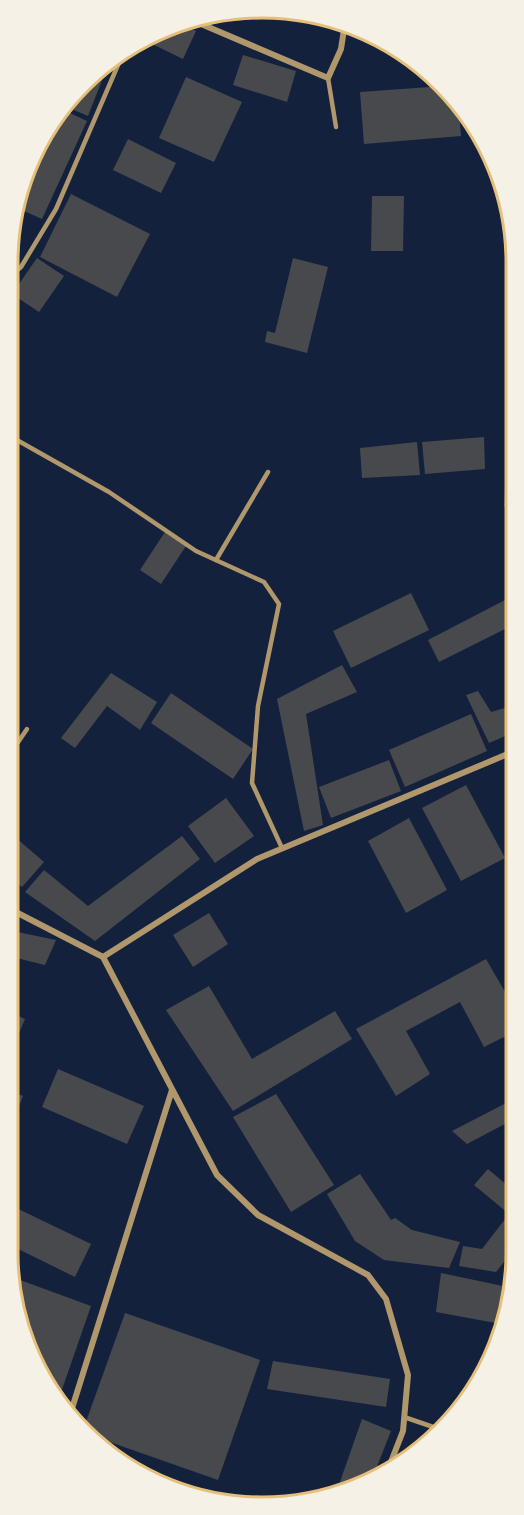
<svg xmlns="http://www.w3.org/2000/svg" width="524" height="1515" viewBox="0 0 524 1515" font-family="Literata,serif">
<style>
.building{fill:#48494c}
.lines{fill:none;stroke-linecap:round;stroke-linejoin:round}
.service{stroke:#b1986c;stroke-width:4.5}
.minor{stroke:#b1986c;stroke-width:6}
.rim{fill:none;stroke:#e5c07b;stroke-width:3}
</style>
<rect width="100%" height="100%" fill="#14213d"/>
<g class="building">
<path d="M183,25L196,31L183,59L146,41L148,37Z"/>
<path d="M243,55L296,71L287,102L233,85Z"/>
<path d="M108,65L88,116L62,105L74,95Z"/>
<path d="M186,77L242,102L214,162L159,138Z"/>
<path d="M444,86L458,101L461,136L364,144L360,92Z"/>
<path d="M59,108L87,121L42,219L15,207L16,196Z"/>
<path d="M128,139L176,163L161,193L113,170Z"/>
<path d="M71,194L150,234L117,297L40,257Z"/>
<path d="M372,196H404L403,251H371Z"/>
<path d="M37,258L64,276L39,312L12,294Z"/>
<path d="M293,258L328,267L307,353L265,342L267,331L275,333Z"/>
<path d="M514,403H515V431L509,429Z"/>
<path d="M484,437L485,469L425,474L422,442Z"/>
<path d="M417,442L420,475L362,478L360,448Z"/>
<path d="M506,464L515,465V508L504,507Z"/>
<path d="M165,532L186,546L161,584L140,570Z"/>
<path d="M411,593L429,630L351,668L333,631Z"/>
<path d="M505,600L515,620V624L439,662L428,640Z"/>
<path d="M342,665L357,692L306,714L323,825L304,831L277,699Z"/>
<path d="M111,673L157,702L140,730L107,706L75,748L61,738Z"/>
<path d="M478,691L491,712L515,705V732L489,743L466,695Z"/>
<path d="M171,693L253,749L233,779L151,723Z"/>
<path d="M471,714L487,751L405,787L389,750Z"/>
<path d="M389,760L401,791L331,818L319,787Z"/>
<path d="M466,785L505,858L461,881L422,808Z"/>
<path d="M226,798L254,836L215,863L188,826Z"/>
<path d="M409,818L447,890L406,913L368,841Z"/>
<path d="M8,831L44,862L22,887L8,875Z"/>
<path d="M182,836L200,859L95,941L25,892L44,870L88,906Z"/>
<path d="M209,913L228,944L193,967L173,935Z"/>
<path d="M8,930L56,940L45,965L8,956Z"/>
<path d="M486,959L516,1011V1031L484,1047L460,1002L406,1031L430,1074L396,1096L356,1029Z"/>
<path d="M209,986L252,1059L335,1011L352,1039L233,1111L166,1010Z"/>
<path d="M8,1011L25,1019L8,1059Z"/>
<path d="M516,1044V1065L510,1052Z"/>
<path d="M58,1069L144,1106L127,1144L42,1107Z"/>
<path d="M8,1090L23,1096L8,1135Z"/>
<path d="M276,1094L334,1185L291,1212L233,1117Z"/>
<path d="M516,1098V1118L467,1144L452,1131Z"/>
<path d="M488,1169L516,1193V1247L496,1272L459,1266L463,1246L482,1249L509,1214L474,1185Z"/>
<path d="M360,1174L391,1220L395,1218L412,1230L460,1242L449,1268L384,1260L355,1241L327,1194Z"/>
<path d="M8,1204L91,1244L75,1277L8,1244Z"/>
<path d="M441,1273L512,1288L506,1324H501L436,1312Z"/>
<path d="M12,1277L91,1306L58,1401L27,1350Z"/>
<path d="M125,1313L260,1360L218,1480L87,1434L83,1430Z"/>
<path d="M273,1361L390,1379L386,1407L267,1389Z"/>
<path d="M362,1419L391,1431L372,1479L335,1496Z"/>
</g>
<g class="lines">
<g class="service">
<path d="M328,78L336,127"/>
<path d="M8,278L21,267L56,209L124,51"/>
<path d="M8,435L109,492L196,551L264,582L279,604L258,706L252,783L282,848"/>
<path d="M216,560L268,472"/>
<path d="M8,757L27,729"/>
<path d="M404,1417L439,1429"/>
</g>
<g class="minor">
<path d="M194,21L328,78L341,49L345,23"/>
<path d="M8,908L103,957L217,1175L258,1215L368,1275L386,1299L408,1375L403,1431L387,1472"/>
<path d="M103,957L257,859L515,751"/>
<path d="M69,1418L172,1090"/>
</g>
</g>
<path d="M0 0H524V1515H0ZM262 18H262A244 244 0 0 1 506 262V1253A244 244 0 0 1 262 1497H262A244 244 0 0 1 18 1253V262A244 244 0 0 1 262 18Z" fill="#f6f1e7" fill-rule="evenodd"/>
<path class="rim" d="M262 18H262A244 244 0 0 1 506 262V1253A244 244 0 0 1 262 1497H262A244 244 0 0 1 18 1253V262A244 244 0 0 1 262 18Z"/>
</svg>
